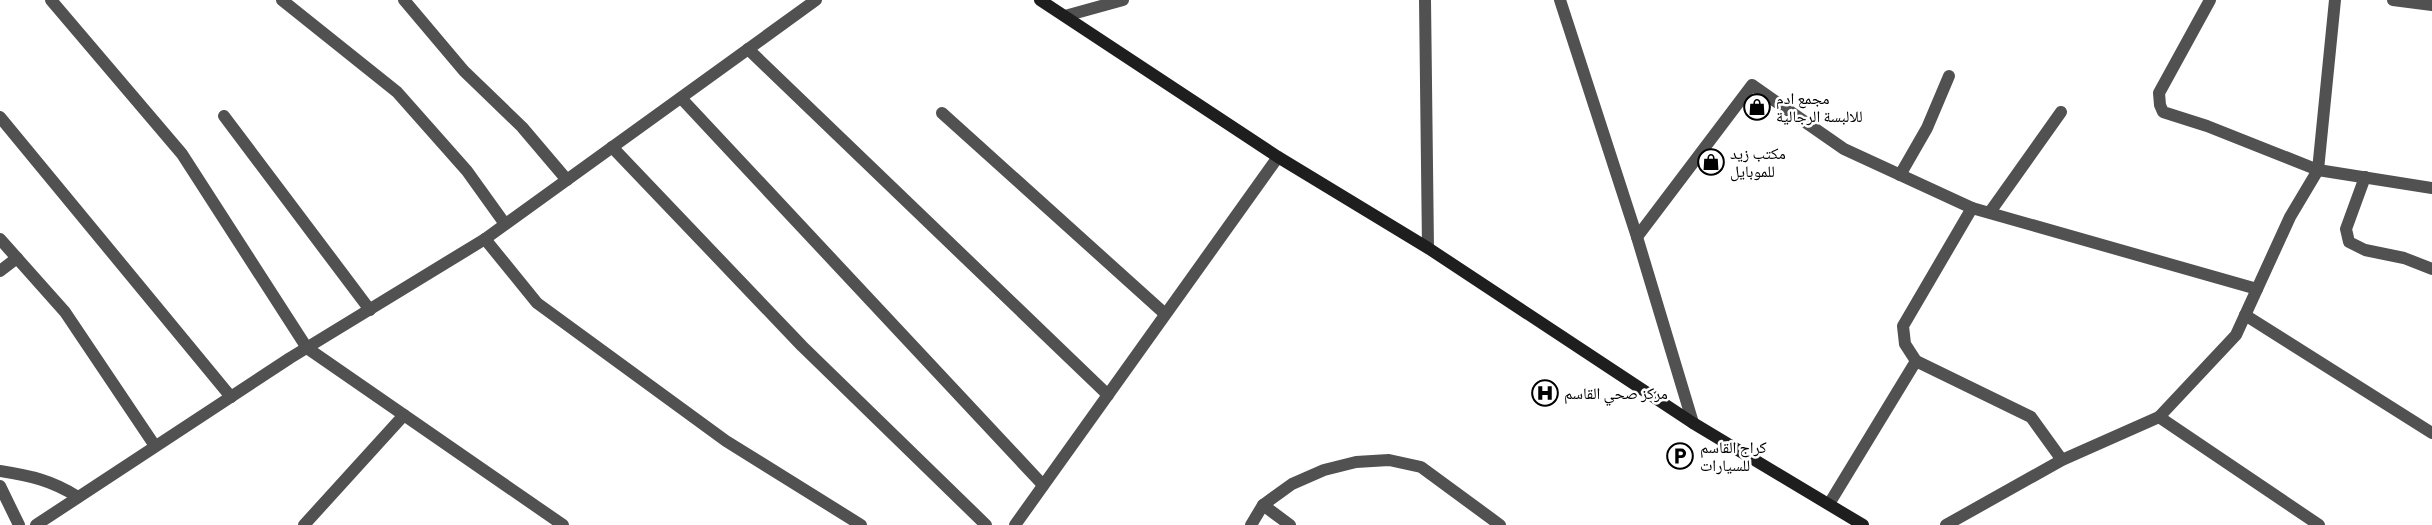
<svg xmlns="http://www.w3.org/2000/svg" width="2432" height="525" viewBox="0 0 2432 525" font-family="'Source Sans 3','Noto Naskh Arabic',sans-serif">
<style>
.lines{fill:none;stroke-linecap:round;stroke-linejoin:round}
.street{stroke:#515151;stroke-width:12}
.secondary{stroke:#1e1e1e;stroke-width:12}
.labels{text-anchor:middle;stroke-width:5;stroke-linejoin:round;paint-order:stroke}
.poi-label{font-size:16px;fill:#000;stroke:#fff;text-anchor:start}
</style>
<rect width="100%" height="100%" fill="#fff"/>
<g class="lines">
<g class="street">
<path d="M51,0L182,154L307,348L563,525"/>
<path d="M282,0L397,92L467,171L505,224"/>
<path d="M404,0L464,71L522,127L567,180"/>
<path d="M1425,0L1428,248"/>
<path d="M1560,0L1637,237L1693,423"/>
<path d="M2210,0L2159,93L2160,105L2163,112L2207,126L2318,170L2432,188"/>
<path d="M2393,0L2432,5"/>
<path d="M1065,16L1123,0"/>
<path d="M748,49L1108,395"/>
<path d="M681,98L1043,485"/>
<path d="M942,113L1164,313"/>
<path d="M224,116L370,310"/>
<path d="M0,117L231,397"/>
<path d="M612,147L802,346L986,525"/>
<path d="M1900,175L1927,128L1949,76"/>
<path d="M2365,177L2346,229L2349,242L2365,250L2404,258L2432,269"/>
<path d="M1972,208L1903,326L1905,344L1916,361L2031,417L2062,460"/>
<path d="M1990,212L2061,112"/>
<path d="M1637,237L1752,85L1844,149L1972,208L2257,289"/>
<path d="M0,239L65,312L155,446"/>
<path d="M485,239L537,303L726,441L861,525"/>
<path d="M0,271L17,258"/>
<path d="M2245,315L2432,433"/>
<path d="M2159,417L2319,525"/>
<path d="M0,471C31,476 51,480 78,497"/>
<path d="M0,486L19,525"/>
<path d="M1829,504L1916,361"/>
<path d="M1263,505L1290,525"/>
<path d="M36,525L290,358L485,239L816,0"/>
<path d="M304,525L404,415"/>
<path d="M1015,525L1278,157"/>
<path d="M1251,525L1263,505L1292,484L1324,470L1356,462L1389,460L1421,467L1500,525"/>
<path d="M1946,525L2062,460L2159,417L2236,335L2290,217L2318,170L2335,0"/>
</g>
<path class="secondary" d="M1040,0L1278,157L1428,248L1693,423L1863,525"/>
</g>
<defs>
<g id="shop-ring" transform="scale(1.35)"><circle r="9.5" fill="#fff" stroke="#000" stroke-width="1.5"/><path d="M-5-2.5h2.3a2.7 3.5 0 0 1 5.4 0H5L5.5 6h-11ZM-1.5-2.5h3a1.5 2.3 0 0 0-3 0Z" fill="#000"/></g>
<g id="hospital-ring" transform="scale(1.35)"><circle r="9.5" fill="#fff" stroke="#000" stroke-width="1.5"/><path d="M-5-5h3v3.5h4V-5h3V5h-3V1.5h-4V5h-3Z" fill="#000"/></g>
<g id="parking-ring" transform="scale(1.35)"><circle r="9.5" fill="#fff" stroke="#000" stroke-width="1.5"/><path d="M-3.5-5.5H1a3.5 3.5 0 0 1 0 7H-1V5.5H-3.5ZM-1-3.4V-.6H.8a1.4 1.4 0 0 0 0-2.8Z" fill="#000"/></g>
</defs>
<g fill-rule="evenodd">
<use href="#shop-ring" x="1757" y="107"/>
<use href="#shop-ring" x="1711" y="162"/>
<use href="#hospital-ring" x="1545" y="393"/>
<use href="#parking-ring" x="1680" y="456"/>
</g>
<g class="labels">
<g class="poi-label">
<text x="1776" y="104">مجمع ادم<tspan x="1776" dy="18">للالبسة الرجالية</tspan></text>
<text x="1730" y="159">مكتب زيد<tspan x="1730" dy="18">للموبايل</tspan></text>
<text x="1564" y="399">مركز صحي القاسم</text>
<text x="1700" y="453">كراج القاسم<tspan x="1700" dy="18">للسيارات</tspan></text>
</g>
</g>
</svg>
